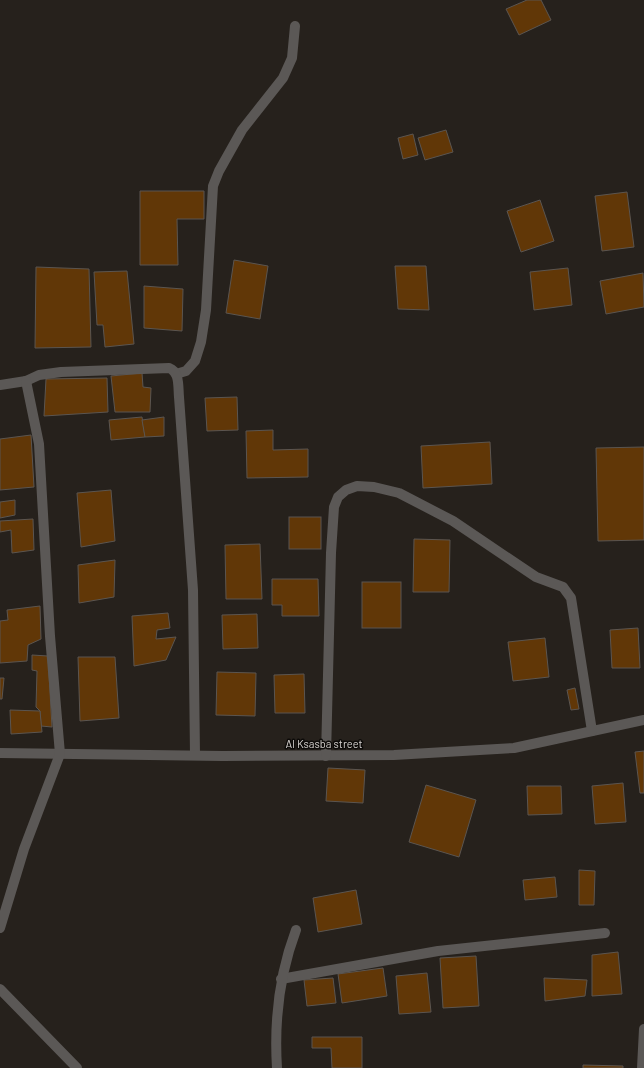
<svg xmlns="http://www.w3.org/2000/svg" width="644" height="1068" viewBox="0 0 644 1068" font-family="Barlow,sans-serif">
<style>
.building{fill:#613707;stroke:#5b5550}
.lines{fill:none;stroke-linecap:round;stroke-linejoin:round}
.minor{stroke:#5b5856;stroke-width:10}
.labels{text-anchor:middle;stroke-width:3;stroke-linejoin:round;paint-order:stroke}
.street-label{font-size:11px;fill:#d8d4d1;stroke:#0d0b09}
</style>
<rect width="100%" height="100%" fill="#26211c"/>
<g class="building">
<path d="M527,0H541L551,20L519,35L506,9Z"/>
<path d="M446,130L453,152L425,160L418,138Z"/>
<path d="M413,134L418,155L403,159L398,138Z"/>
<path d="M140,191H204V219H177L178,265H140Z"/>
<path d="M627,192L634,247L602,251L595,196Z"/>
<path d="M540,200L554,241L521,252L507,211Z"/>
<path d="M234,260L268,266L260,319L226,313Z"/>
<path d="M395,266H426L429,310L398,309Z"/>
<path d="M36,267L89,269L91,347L35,348Z"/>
<path d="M568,268L572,305L534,310L530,272Z"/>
<path d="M127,271L134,344L105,347L103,325H97L94,272Z"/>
<path d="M643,273L644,307L606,314L600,281Z"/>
<path d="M144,286L183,289L182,331L144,328Z"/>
<path d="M142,373L143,387L151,388L150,412H115L111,376Z"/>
<path d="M107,378L108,412L44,416L46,379Z"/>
<path d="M237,397L238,430L207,431L205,398Z"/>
<path d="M142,417L145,437L111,440L109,420Z"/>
<path d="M164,417V436L145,437L142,420Z"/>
<path d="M273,430V450L308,449V477L247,478L246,431Z"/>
<path d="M31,435L34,487L0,490V439Z"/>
<path d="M490,442L492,484L423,488L421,446Z"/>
<path d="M644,447V540L598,541L596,448Z"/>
<path d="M111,490L115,541L81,547L77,493Z"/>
<path d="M15,500V515L0,518V502Z"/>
<rect x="289" y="517" width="32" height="32"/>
<path d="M33,519L34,550L12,553L11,530L0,532V521Z"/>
<path d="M414,539L450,540L449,592H413Z"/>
<path d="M260,544L262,599H226L225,545Z"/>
<path d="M115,560L114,597L79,603L78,565Z"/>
<path d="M272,579H318L319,616H282V605H272Z"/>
<rect x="362" y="582" width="39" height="46"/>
<path d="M40,606L41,639L28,645L27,661L0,663V621L8,620L7,610Z"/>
<path d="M168,613L170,628L157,630L156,639L176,637L166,660L134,666L132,616Z"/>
<path d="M257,614L258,648L223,649L222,615Z"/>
<path d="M638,628L640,668H612L610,630Z"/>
<path d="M545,638L549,677L513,681L508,642Z"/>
<path d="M32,655L48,656L52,727L41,726L40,711L36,707L37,671L32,670Z"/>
<path d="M78,657H115L119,718L80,721Z"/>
<path d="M217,672L256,673L255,716L216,715Z"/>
<path d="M304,674L305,713H275L274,675Z"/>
<path d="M0,678H4L2,699H0Z"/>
<path d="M575,688L579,709L571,710L567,690Z"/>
<path d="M10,710L40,711L42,732L11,734Z"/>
<path d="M644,751V793H640L635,752Z"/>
<path d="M328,768L365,770L363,803L326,801Z"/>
<path d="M623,783L626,822L595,824L592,786Z"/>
<path d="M426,785L476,800L459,857L409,842Z"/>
<path d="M527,786H561L562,814L528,815Z"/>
<path d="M579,870L595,871L594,905H579Z"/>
<path d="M555,877L557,897L525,900L523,880Z"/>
<path d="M356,890L362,924L318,932L313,898Z"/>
<path d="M618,952L622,994L592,996V955Z"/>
<path d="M476,956L479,1006L443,1008L440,958Z"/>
<path d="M383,968L387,996L342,1003L338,974Z"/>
<path d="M427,973L431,1012L399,1014L396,976Z"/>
<path d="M333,978L336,1003L307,1006L304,980Z"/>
<path d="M544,978L587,980L585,996L545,1001Z"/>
<path d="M312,1037H362V1068H332L331,1048H312Z"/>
<path d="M583,1065L623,1066V1068H583Z"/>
</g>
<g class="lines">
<g class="minor">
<path d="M176,374L186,371L195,361L201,342L206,310L213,186L219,171L242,130L283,78L292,58L295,26"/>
<path d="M0,385L26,381L39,375L61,372L169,368C180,372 178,387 179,397L193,590L195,755"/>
<path d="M0,753L223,756L394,755L514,748L644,720"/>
<path d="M326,756L331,553L334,507L338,497L346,490L357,486L374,487L399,493L453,521L536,577L563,587L571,598L592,731"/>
<path d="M0,928L24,849L60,754L50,636L39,444L26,381"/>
<path d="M281,979L438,951L605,933"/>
<path d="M0,989L77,1068"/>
<path d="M277,1068C274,1020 279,975 296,930"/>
<path d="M642,1068L644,1029"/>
</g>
</g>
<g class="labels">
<g class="street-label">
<text x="324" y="748">Al Ksasba street</text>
</g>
</g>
</svg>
